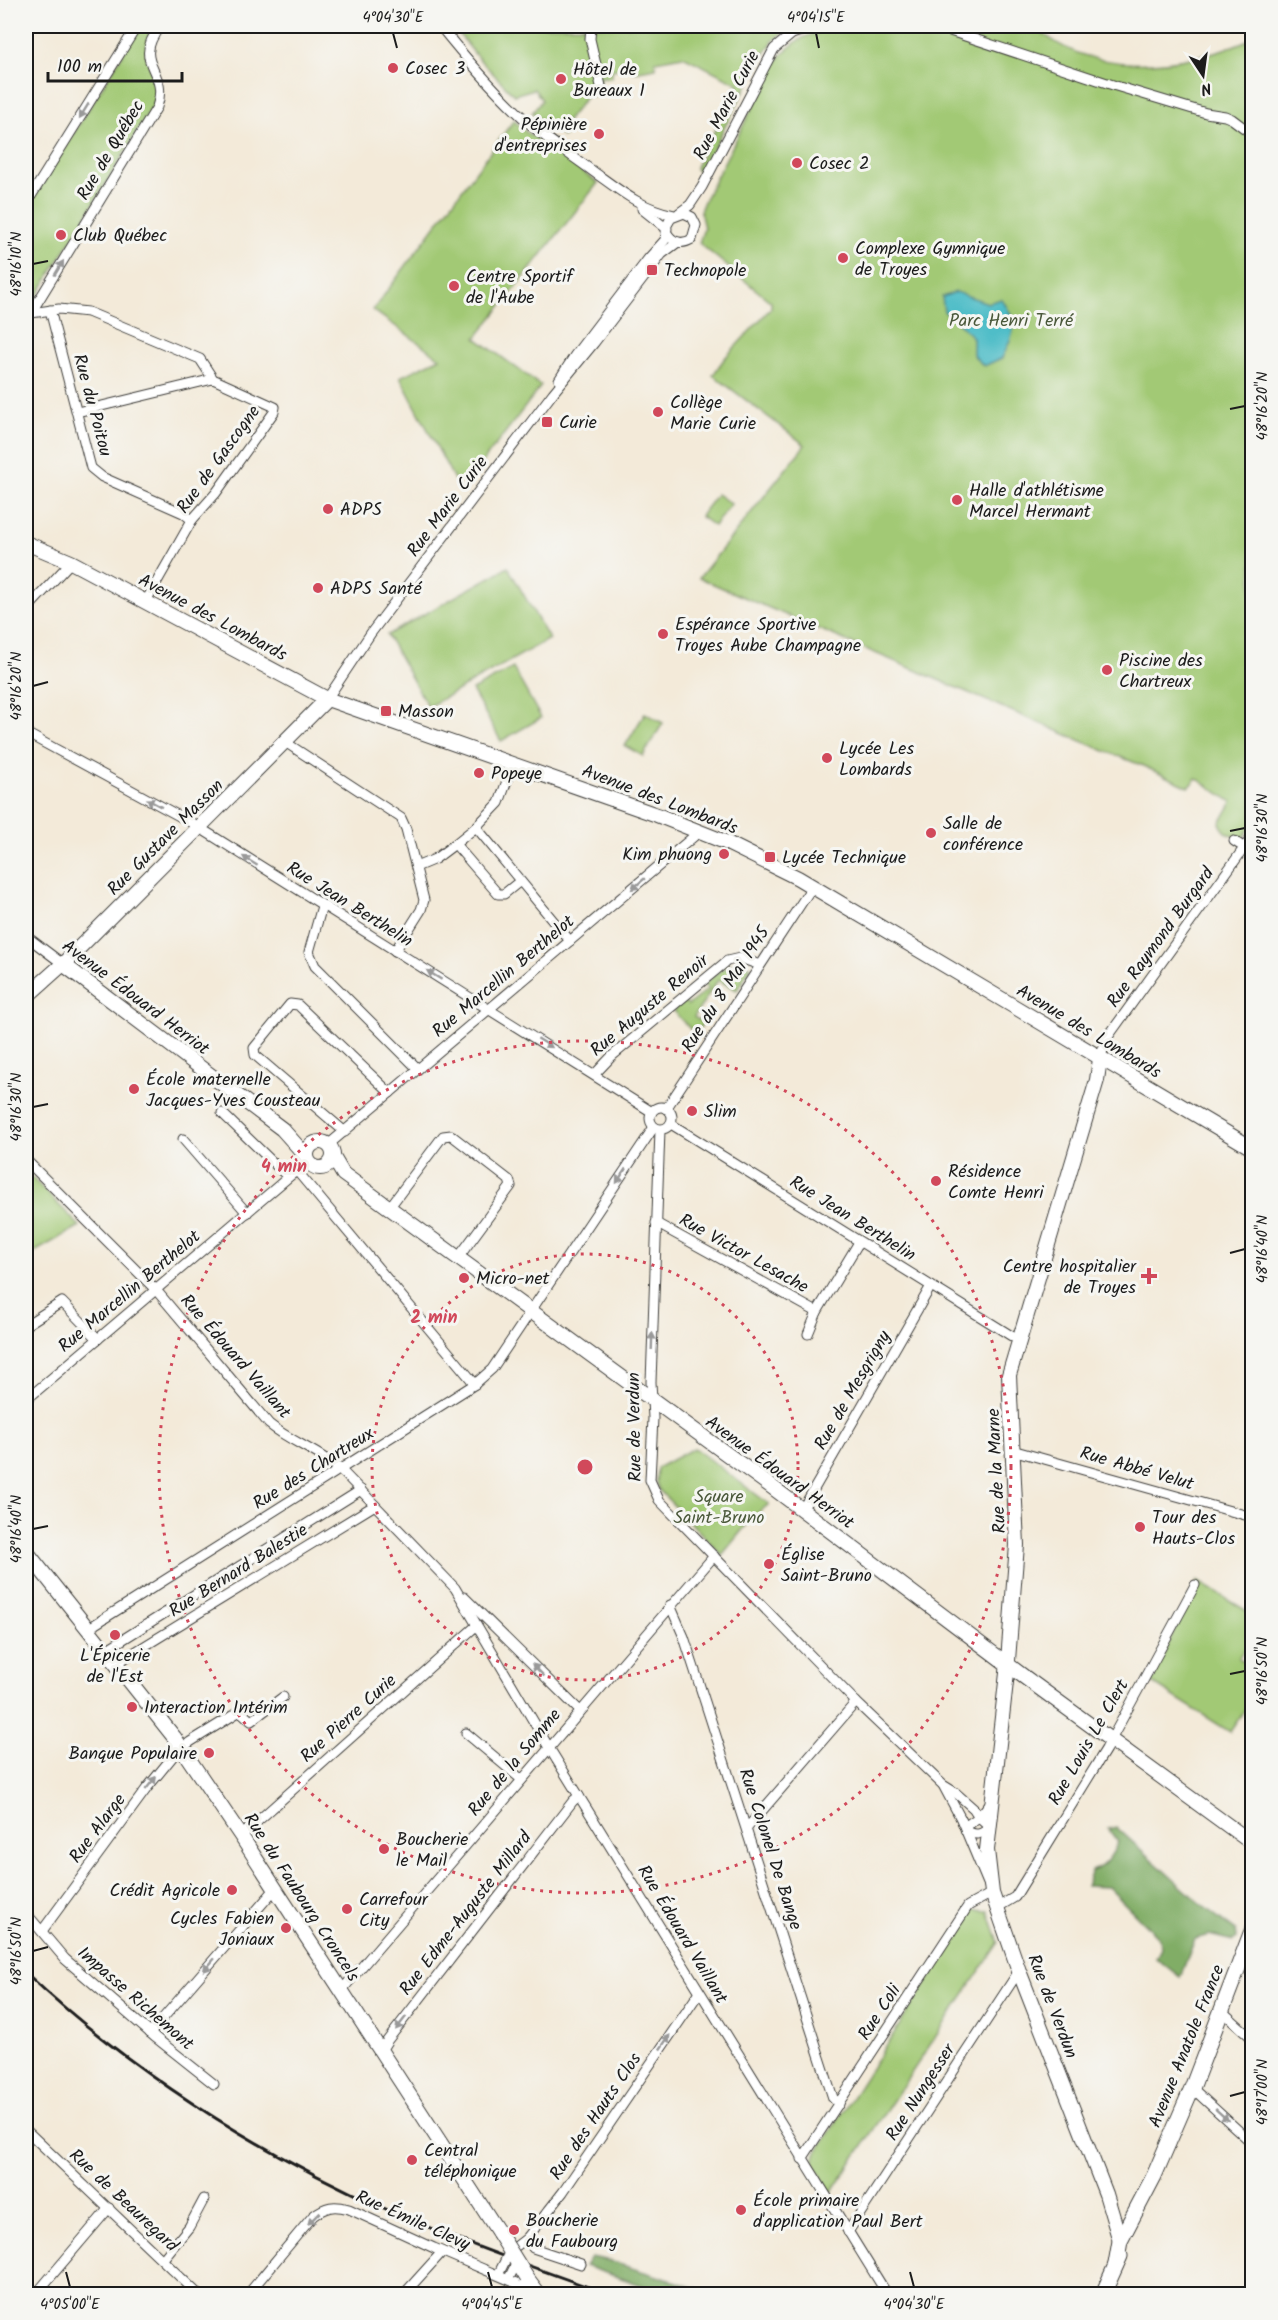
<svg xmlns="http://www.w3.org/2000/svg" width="1278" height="2320" viewBox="0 0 1278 2320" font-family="Kalam,sans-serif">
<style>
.green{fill:#a2c974;stroke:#5f7248;stroke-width:1.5}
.forest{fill:#81ad66;stroke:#4e6441;stroke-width:1.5}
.water{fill:#50bdc8;stroke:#366c72;stroke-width:1.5}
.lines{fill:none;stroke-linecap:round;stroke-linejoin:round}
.street-casing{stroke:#3c3b38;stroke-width:11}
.secondary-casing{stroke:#3c3b38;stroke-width:16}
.primary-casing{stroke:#3c3b38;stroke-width:17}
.street{stroke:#fff;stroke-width:9}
.secondary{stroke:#fff;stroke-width:14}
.primary{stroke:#fff;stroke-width:15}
.rail{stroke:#1c1c1c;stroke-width:3}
.street-bridge-casing{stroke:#3c3b38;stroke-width:11;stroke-linecap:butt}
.secondary-bridge-casing{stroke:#3c3b38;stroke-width:16;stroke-linecap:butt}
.street-bridge{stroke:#fff;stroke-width:9}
.secondary-bridge{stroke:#fff;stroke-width:14}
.oneway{fill:#999}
.ticks{fill:none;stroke:#1c1c1c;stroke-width:2}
.ring{fill:none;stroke:#d1495b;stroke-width:3;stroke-dasharray:3 6}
.poi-dot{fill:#d1495b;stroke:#f6f6f2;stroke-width:2}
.labels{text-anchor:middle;stroke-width:6;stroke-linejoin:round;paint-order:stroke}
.poi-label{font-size:18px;fill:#1c1c1c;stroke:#f6f6f2;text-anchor:start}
.street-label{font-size:18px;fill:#1c1c1c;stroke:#f6f6f2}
.park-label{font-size:18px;fill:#4b593b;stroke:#f6f6f2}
.centre{fill:#d1495b;stroke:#f6f6f2;stroke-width:3}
.ring-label{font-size:18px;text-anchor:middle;font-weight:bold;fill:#d1495b;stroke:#f6f6f2;stroke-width:6;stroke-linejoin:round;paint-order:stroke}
.neatline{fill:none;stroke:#1c1c1c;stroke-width:2}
.ticks-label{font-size:15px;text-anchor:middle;fill:#1c1c1c}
</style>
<rect width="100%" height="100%" fill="#f6f6f2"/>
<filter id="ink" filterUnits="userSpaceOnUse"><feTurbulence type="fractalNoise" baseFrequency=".0167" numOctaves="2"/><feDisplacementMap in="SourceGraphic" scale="12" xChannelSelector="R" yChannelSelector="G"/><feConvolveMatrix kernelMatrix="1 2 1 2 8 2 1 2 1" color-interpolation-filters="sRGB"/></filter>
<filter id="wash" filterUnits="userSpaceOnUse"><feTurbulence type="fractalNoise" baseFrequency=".008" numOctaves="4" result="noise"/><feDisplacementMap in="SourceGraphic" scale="24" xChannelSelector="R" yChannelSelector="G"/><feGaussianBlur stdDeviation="1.35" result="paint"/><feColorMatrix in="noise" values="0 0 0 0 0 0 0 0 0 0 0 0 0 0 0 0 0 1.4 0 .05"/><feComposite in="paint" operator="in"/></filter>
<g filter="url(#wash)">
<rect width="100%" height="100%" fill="#f3ead9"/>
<g class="green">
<path d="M140,26H155C134,59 156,64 158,98L34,301L26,308V210Z"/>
<path d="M453,26H791L773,41L762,57L701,172L695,169L739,84L683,56L655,61L656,68L634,72L632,66L612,70V77L606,78L602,76L593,97L588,94L564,125L569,130L563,137L532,113L542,100L534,89L514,95L478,58Z"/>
<path d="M848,26H915L933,32L940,26H1034C1091,79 1181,68 1248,40L1252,42V825L1243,838C1233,838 1224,833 1220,823L1232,802L1196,778L1189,787L1141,765L1105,751L699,578L805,445L713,375L724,359L771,308V302L699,243L704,228L700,211L704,201L776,62C798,33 814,33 848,26Z"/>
<path d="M514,120L522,129L598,183L476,338L541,386L475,472L456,483L400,377L440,358L373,310Z"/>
<path d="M717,494L731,504L714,526L700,516Z"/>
<path d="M508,567L549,639L428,707L387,635Z"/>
<path d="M513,668L541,718L501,741L472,690Z"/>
<path d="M645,713L663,723L643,756L625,746Z"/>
<path d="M739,961L751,967L737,990L718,980L694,1017L703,1023L696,1035L673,1011L684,1001L688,1005L708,989L704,984L719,971Z"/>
<path d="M26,1172L80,1226L26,1257Z"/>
<path d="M694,1448L769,1504L753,1517L722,1555L659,1490L656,1482L657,1468Z"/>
<path d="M1197,1581L1252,1614V1640L1238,1658L1252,1667V1699L1230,1732L1151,1682Z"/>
<path d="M974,1910L988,1911L999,1942L831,2193L814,2164L816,2153Z"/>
</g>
<g class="forest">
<path d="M1116,1827L1203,1906L1236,1931L1237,1938L1233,1941L1209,1935L1195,1939L1180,1977L1156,1958L1161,1948L1159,1938L1108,1887L1086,1886L1092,1871C1106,1866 1112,1855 1118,1842L1108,1829Z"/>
<path d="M591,2257L606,2260L715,2294H668L585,2266Z"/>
</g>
<path class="water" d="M956,292L988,303L1001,299C1020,321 1014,334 1002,358L984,366L973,355V338L959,323L944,311L942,297Z"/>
</g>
<g filter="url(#ink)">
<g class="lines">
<g class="street-casing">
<g id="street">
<path d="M440,26C464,56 489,85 517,112C540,135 568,153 594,172C619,190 642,209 674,215"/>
<path d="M591,26L590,39L601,86"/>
<path d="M935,26L1116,86L1206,113L1225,116L1232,119L1252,134"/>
<path d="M26,204L137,26"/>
<path d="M642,209L667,229"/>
<path d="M679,213L690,205L702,187L774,49L792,34L815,26"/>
<path d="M50,310L91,468L102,477L183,513L192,520"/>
<path d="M28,313H31L157,107C170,69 130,66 160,26"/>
<path d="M31,313L59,309L88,312L200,359L213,379L275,407L274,412L216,493L192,520L146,601"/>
<path d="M559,380L575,355L648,259L665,240L667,225L671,218L684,213L692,217L696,225L692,239C682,245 673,243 667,233"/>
<path d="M77,412L213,379"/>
<path d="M26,610L71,562"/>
<path d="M327,699L371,633L553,393L594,343L662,254L678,242"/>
<path d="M26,733L192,823L652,1112"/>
<path d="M285,742L401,818L406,829L424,900L421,910L395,951"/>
<path d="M476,827L499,803L513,764"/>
<path d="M1234,841L1245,848"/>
<path d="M416,867L435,859L455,844"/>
<path d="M520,881L504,894H498L455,844L476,827L570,941"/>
<path d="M322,906L309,952L315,966L418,1069"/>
<path d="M26,936L63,964"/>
<path d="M1100,1059L1107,1038L1252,837"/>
<path d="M594,1075L612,1056L727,961L740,958L760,965"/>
<circle cx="661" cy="1118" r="11"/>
<path d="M666,1109L812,887"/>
<path d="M222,1113L288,1177"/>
<path d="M671,1124L1018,1340"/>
<path d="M660,1130L651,1382L653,1418L650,1480L659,1500L856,1702L943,1785L956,1793L974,1809L979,1817L990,1827C981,1835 976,1836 966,1831"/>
<path d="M345,1132L255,1055L254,1048L290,1004L298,1005L390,1093"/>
<path d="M183,1139L247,1213"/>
<path d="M328,1145L699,832"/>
<path d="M26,1160L156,1290L269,1424C291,1442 319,1451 341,1470L455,1588L548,1746L887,2294"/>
<path d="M297,1171L475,1384"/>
<path d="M389,1208L443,1136L451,1135L509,1180L511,1186L458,1258"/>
<path d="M656,1223L817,1312"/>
<path d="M26,1325L62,1302L98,1339"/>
<path d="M808,1334L817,1312L859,1242"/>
<path d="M26,1400L291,1175L310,1163"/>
<path d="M1012,1450L1252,1517"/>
<path d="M802,1510L931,1286"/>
<path d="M464,1597L580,1711"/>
<path d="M670,1605L684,1637L833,2098L839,2104"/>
<path d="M89,1628L475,1384L492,1369L654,1127"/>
<path d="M106,1650L361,1490"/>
<path d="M117,1663L375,1505"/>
<path d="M466,1733L521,1779"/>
<path d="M747,1828L856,1702"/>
<path d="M966,1831L967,1825L979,1817L991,1802"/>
<path d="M241,1836L476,1626"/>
<path d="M998,1907L1015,1897L1106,1749L1195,1585"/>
<path d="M26,1913L65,1959L156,2038L214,2084"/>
<path d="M42,1931L147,1788L174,1755L190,1742L240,1711L251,1721L283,1697"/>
<path d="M341,1991L714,1556"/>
<path d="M1222,2011L1252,2038"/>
<path d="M150,2033L275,1889"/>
<path d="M380,2052L387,2041L573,1801L579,1796"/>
<path d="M1192,2088L1252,2143"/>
<path d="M26,2130L198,2294"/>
<path d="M802,2159L968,1906L992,1893L961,1819L944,1787"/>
<path d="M848,2232L1019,1971"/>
<path d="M527,2238L533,2248L581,2264"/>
<path d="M510,2251L527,2238L563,2192L699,1993"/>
<path d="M163,2259L189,2227L204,2199"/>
<path d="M36,2294L109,2208"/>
<path d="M248,2294L313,2216C326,2206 334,2205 349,2209L434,2248L523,2286L530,2294"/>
<path d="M404,2294L442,2252"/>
</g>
</g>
<g class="secondary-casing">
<g id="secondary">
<path d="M26,543L71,562L327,699L657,815L725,842L798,878L1252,1148"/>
<path d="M63,964L282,1129L307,1157"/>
<path d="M26,997L63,964L327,699"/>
<path d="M1100,1059L1097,1080L1009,1375L1017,1545L1007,1673L987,1850L992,1893L1019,1971L1106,2194L1120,2241"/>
<circle cx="320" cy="1155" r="13"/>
<path d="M333,1157L343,1174L772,1487L1023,1676L1252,1843"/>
<path d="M26,1551L174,1737L241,1836L499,2233"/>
<path d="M527,2278L539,2294"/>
</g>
</g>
<g class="primary-casing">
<g id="primary">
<path d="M1116,2264L1120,2241L1154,2176L1192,2088L1252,1931"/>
<path d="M1103,2294L1120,2256"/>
</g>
</g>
<use href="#street" class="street"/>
<use href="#secondary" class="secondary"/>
<use href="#primary" class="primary"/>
<path class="rail" d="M26,1973C132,2072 257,2151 388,2210C460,2242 535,2268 608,2294"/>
<g class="street-bridge-casing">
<g id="street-bridge">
<path d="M500,2271L510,2251"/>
<path d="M510,2276L517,2262"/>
</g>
</g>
<g class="secondary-bridge-casing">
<path id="secondary-bridge" d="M499,2233L527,2278"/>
</g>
<use href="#street-bridge" class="street-bridge"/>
<use href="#secondary-bridge" class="secondary-bridge"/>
</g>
<defs><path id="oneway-solid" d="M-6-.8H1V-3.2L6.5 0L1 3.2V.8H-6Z" transform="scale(1.5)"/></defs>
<g class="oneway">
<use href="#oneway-solid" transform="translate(84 111) rotate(122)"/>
<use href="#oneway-solid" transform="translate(59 268) rotate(-59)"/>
<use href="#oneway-solid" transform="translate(154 803) rotate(-152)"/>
<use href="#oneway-solid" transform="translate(250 861) rotate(-148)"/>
<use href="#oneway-solid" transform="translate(638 884) rotate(140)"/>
<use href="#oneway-solid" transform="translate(434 975) rotate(-148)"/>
<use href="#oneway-solid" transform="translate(545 1043) rotate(32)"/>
<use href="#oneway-solid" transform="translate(621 1176) rotate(123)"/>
<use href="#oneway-solid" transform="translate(652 1341) rotate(-88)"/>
<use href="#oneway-solid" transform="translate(538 1670) rotate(-135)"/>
<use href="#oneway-solid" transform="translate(151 1783) rotate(-51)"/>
<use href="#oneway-solid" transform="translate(209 1965) rotate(131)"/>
<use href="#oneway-solid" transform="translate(401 2023) rotate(128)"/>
<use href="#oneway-solid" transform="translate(665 2042) rotate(-56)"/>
<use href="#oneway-solid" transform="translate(1222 2115) rotate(42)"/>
<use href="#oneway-solid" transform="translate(314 2218) rotate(135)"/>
</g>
</g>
<path class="ticks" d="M393,33L397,48M816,33L819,48M33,264L48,261M1230,409L1245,406M33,686L48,682M1230,831L1245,828M33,1107L48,1104M1230,1253L1245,1249M33,1529L48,1526M1230,1674L1245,1671M33,1951L48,1947M1230,2096L1245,2092M66,2272L70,2287M488,2272L492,2287M910,2272L914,2287"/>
<g class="ring">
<circle cx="585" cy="1467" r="213"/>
<circle cx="585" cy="1467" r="426"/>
</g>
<g class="poi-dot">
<circle cx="393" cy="68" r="6"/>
<circle cx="561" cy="79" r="6"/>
<circle cx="599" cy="134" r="6"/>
<circle cx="797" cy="163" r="6"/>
<circle cx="61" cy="235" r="6"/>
<circle cx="843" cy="258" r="6"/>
<rect x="646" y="264" width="12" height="12" rx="3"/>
<circle cx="454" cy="286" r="6"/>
<circle cx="658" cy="412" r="6"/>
<rect x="541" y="416" width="12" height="12" rx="3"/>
<circle cx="957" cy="500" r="6"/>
<circle cx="328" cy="509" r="6"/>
<circle cx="318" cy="588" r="6"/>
<circle cx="663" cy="634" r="6"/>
<circle cx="1107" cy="670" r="6"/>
<rect x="380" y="705" width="12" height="12" rx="3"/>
<circle cx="827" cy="758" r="6"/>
<circle cx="479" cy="773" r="6"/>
<circle cx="931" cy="833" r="6"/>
<circle cx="724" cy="854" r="6"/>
<rect x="764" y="851" width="12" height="12" rx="3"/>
<circle cx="134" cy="1089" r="6"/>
<circle cx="692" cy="1111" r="6"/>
<circle cx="936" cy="1181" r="6"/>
<path d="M1146 1267h6v6h6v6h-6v6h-6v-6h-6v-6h6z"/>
<circle cx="464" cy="1278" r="6"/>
<circle cx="1140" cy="1527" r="6"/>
<circle cx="769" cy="1564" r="6"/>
<circle cx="115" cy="1635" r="6"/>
<circle cx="132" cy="1707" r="6"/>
<circle cx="209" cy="1753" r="6"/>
<circle cx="384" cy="1849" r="6"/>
<circle cx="232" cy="1890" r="6"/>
<circle cx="347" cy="1909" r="6"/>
<circle cx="286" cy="1928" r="6"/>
<circle cx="412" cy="2160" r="6"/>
<circle cx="741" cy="2210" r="6"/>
<circle cx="514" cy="2230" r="6"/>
</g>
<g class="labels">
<g class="poi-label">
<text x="405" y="74">Cosec 3</text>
<text x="573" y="75">Hôtel de<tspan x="573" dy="21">Bureaux 1</tspan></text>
<text x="587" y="130" text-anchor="end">Pépinière<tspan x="587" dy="21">d'entreprises</tspan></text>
<text x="809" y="169">Cosec 2</text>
<text x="73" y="241">Club Québec</text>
<text x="855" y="254">Complexe Gymnique<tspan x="855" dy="21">de Troyes</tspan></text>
<text x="664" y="276">Technopole</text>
<text x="466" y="282">Centre Sportif<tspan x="466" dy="21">de l'Aube</tspan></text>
<text x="670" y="408">Collège<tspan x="670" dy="21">Marie Curie</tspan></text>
<text x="559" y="428">Curie</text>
<text x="969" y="496">Halle d'athlétisme<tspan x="969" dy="21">Marcel Hermant</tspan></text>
<text x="340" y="515">ADPS</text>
<text x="330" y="594">ADPS Santé</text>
<text x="675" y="630">Espérance Sportive<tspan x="675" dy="21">Troyes Aube Champagne</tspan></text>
<text x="1119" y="666">Piscine des<tspan x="1119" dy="21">Chartreux</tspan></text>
<text x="398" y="717">Masson</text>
<text x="839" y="754">Lycée Les<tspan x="839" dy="21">Lombards</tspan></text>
<text x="491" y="779">Popeye</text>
<text x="943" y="829">Salle de<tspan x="943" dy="21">conférence</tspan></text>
<text x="712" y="860" text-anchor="end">Kim phuong</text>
<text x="782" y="863">Lycée Technique</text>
<text x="146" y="1085">École maternelle<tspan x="146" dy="21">Jacques-Yves Cousteau</tspan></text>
<text x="704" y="1117">Slim</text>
<text x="948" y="1177">Résidence<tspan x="948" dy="21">Comte Henri</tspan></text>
<text x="1136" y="1272" text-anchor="end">Centre hospitalier<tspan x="1136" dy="21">de Troyes</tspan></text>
<text x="476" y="1284">Micro-net</text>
<text x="1152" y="1523">Tour des<tspan x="1152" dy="21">Hauts-Clos</tspan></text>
<text x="781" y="1560">Église<tspan x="781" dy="21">Saint-Bruno</tspan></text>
<text x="115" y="1661" text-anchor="middle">L'Épicerie<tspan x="115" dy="21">de l'Est</tspan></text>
<text x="144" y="1713">Interaction Intérim</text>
<text x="197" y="1759" text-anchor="end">Banque Populaire</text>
<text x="396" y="1845">Boucherie<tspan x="396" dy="21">le Mail</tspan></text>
<text x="220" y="1896" text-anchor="end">Crédit Agricole</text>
<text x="359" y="1905">Carrefour<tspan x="359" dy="21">City</tspan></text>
<text x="274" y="1924" text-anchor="end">Cycles Fabien<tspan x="274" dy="21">Joniaux</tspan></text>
<text x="424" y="2156">Central<tspan x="424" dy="21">téléphonique</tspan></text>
<text x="753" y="2206">École primaire<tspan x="753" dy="21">d'application Paul Bert</tspan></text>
<text x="526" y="2226">Boucherie<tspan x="526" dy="21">du Faubourg</tspan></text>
</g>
<g class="street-label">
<text transform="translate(726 105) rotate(-62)" y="6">Rue Marie Curie</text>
<text transform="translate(110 150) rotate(-59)" y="6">Rue de Québec</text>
<text transform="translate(93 405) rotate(75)" y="6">Rue du Poitou</text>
<text transform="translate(218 459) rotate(-54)" y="6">Rue de Gascogne</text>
<text transform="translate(447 506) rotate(-53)" y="6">Rue Marie Curie</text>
<text transform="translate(213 617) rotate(28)" y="6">Avenue des Lombards</text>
<text transform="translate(660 799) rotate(21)" y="6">Avenue des Lombards</text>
<text transform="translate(165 837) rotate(-45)" y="6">Rue Gustave Masson</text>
<text transform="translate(350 904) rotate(32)" y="6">Rue Jean Berthelin</text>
<text transform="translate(1160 937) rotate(-54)" y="6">Rue Raymond Burgard</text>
<text transform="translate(503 976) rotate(-40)" y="6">Rue Marcellin Berthelot</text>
<text transform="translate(725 989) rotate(-57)" y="6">Rue du 8 Mai 1945</text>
<text transform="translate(136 997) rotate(37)" y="6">Avenue Édouard Herriot</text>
<text transform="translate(649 1005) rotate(-40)" y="6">Rue Auguste Renoir</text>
<text transform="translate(1089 1031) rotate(31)" y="6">Avenue des Lombards</text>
<text transform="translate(853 1218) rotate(32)" y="6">Rue Jean Berthelin</text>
<text transform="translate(744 1253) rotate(29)" y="6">Rue Victor Lesache</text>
<text transform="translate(129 1291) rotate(-40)" y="6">Rue Marcellin Berthelot</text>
<text transform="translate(236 1356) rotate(49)" y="6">Rue Édouard Vaillant</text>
<text transform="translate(852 1390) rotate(-60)" y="6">Rue de Mesgrigny</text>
<text transform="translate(634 1427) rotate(-91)" y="6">Rue de Verdun</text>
<text transform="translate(313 1468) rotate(-32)" y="6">Rue des Chartreux</text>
<text transform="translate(1137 1468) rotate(16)" y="6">Rue Abbé Velut</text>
<text transform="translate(996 1471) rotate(-93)" y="6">Rue de la Marne</text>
<text transform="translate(780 1472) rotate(36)" y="6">Avenue Édouard Herriot</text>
<text transform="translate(238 1570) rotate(-32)" y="6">Rue Bernard Balestie</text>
<text transform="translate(348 1718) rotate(-42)" y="6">Rue Pierre Curie</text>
<text transform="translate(1088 1742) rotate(-60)" y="6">Rue Louis Le Clert</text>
<text transform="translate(514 1762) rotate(-50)" y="6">Rue de la Somme</text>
<text transform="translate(97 1828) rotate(-53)" y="6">Rue Alarge</text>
<text transform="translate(771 1849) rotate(72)" y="6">Rue Colonel De Bange</text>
<text transform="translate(302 1897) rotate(57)" y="6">Rue du Faubourg Croncels</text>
<text transform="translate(465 1913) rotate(-52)" y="6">Rue Edme-Auguste Millard</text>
<text transform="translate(683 1934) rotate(59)" y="6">Rue Édouard Vaillant</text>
<text transform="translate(136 1998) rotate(41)" y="6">Impasse Richemont</text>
<text transform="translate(1053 2006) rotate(69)" y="6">Rue de Verdun</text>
<text transform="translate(879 2012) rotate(-57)" y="6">Rue Coli</text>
<text transform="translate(1186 2046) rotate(-68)" y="6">Avenue Anatole France</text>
<text transform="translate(920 2092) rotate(-57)" y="6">Rue Nungesser</text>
<text transform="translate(595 2116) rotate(-56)" y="6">Rue des Hauts Clos</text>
<text transform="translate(124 2200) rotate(43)" y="6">Rue de Beauregard</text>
<text transform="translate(413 2220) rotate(24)" y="6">Rue Émile Clevy</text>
</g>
<g class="park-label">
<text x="1011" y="326">Parc Henri Terré</text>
<text x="719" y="1502">Square<tspan x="719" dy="21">Saint-Bruno</tspan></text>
</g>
</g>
<circle cx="585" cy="1467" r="9" class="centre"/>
<g class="ring-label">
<text x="284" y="1172">4 min</text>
<text x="434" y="1323">2 min</text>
</g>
<rect width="1278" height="2320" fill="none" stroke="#f6f6f2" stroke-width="66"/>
<g transform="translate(1203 75) rotate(167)" stroke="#f6f6f2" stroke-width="4.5" paint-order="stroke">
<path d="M0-4.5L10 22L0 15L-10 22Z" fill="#1c1c1c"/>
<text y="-9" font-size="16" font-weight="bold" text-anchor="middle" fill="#1c1c1c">N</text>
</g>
<path d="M48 72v9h134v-9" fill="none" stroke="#1c1c1c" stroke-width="3"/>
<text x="57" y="72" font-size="18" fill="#1c1c1c" stroke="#f6f6f2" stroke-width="4.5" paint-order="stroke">100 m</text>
<rect x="33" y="33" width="1212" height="2254" class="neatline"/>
<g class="ticks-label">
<text x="393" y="22">4°04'30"E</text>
<text x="816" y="22">4°04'15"E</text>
<text transform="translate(16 264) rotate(-90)" y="5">48°16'10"N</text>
<text transform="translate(1262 406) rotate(-90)" y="5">48°16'20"N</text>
<text transform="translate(16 686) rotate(-90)" y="5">48°16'20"N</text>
<text transform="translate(1262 828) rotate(-90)" y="5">48°16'30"N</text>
<text transform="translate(16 1107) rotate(-90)" y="5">48°16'30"N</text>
<text transform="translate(1262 1249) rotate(-90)" y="5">48°16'40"N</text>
<text transform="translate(16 1529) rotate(-90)" y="5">48°16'40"N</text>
<text transform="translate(1262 1671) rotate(-90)" y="5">48°16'50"N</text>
<text transform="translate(16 1951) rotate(-90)" y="5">48°16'50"N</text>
<text transform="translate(1262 2092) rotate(-90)" y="5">48°17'00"N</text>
<text x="70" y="2309">4°05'00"E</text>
<text x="492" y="2309">4°04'45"E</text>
<text x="914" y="2309">4°04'30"E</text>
</g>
</svg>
